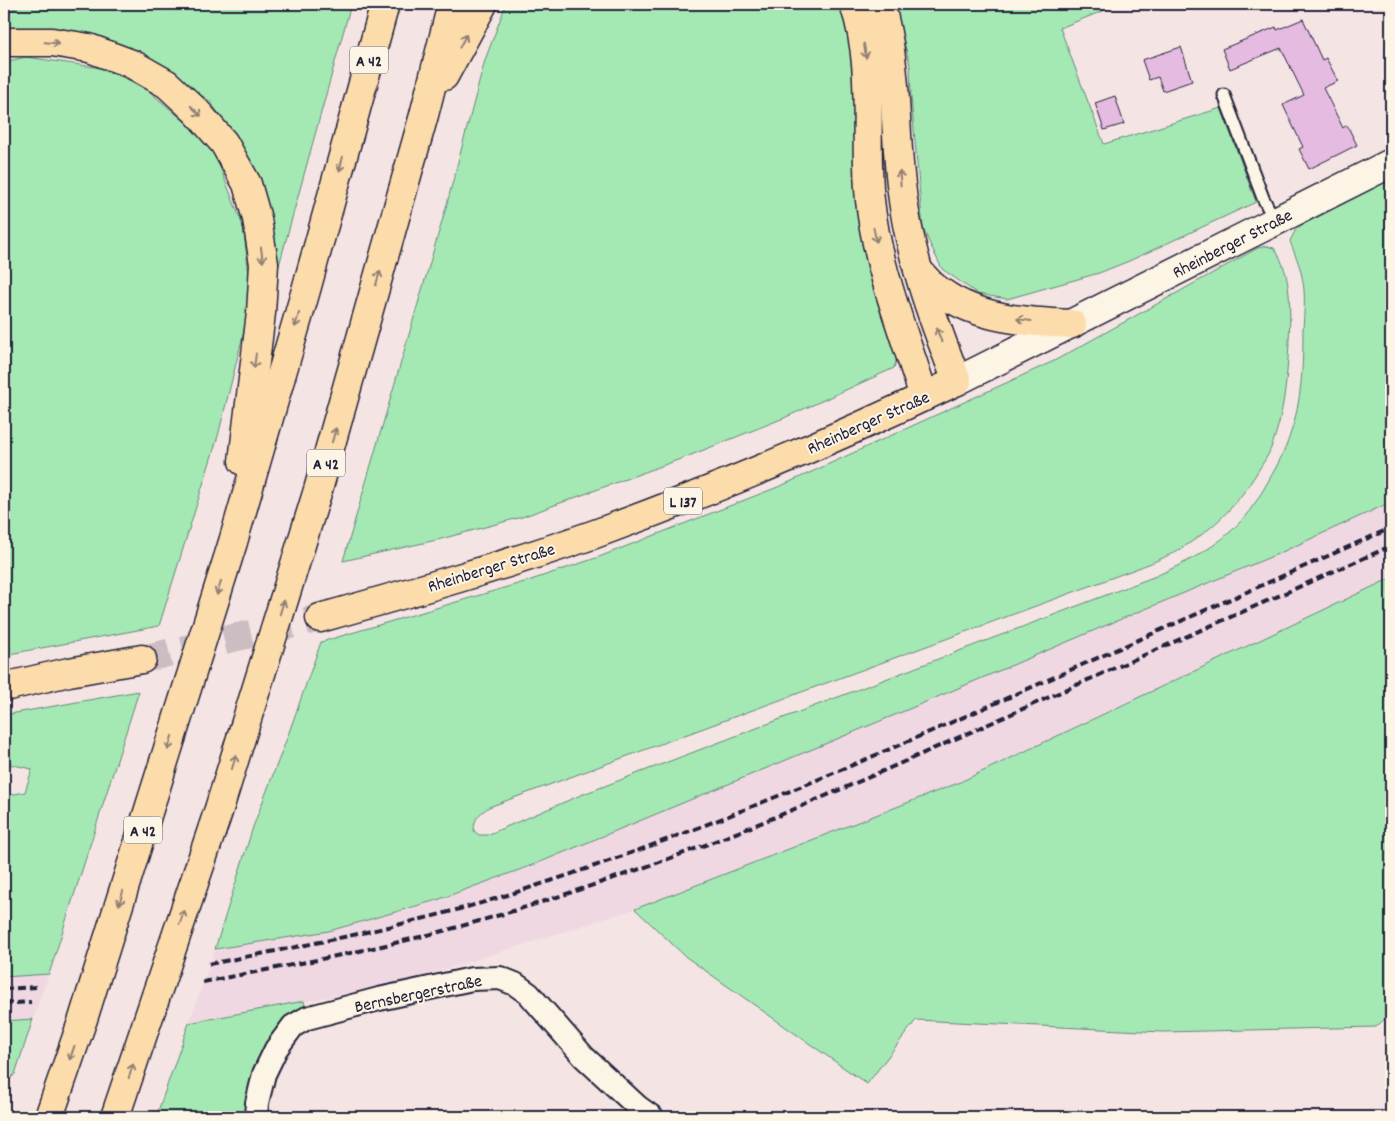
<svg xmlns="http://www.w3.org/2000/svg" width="1395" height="1121" viewBox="0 0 1395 1121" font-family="Dekko,sans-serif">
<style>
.built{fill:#f0d8e3}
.green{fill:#a4e9b4;stroke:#638678}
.building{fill:#e6bbe1;stroke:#22223b}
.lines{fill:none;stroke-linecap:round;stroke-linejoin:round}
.primary-tunnel{stroke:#cbbdc2;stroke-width:28;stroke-dasharray:28 14;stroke-linecap:butt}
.lane-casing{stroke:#22223b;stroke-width:15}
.street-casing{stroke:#22223b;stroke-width:26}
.secondary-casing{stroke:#22223b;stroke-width:31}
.primary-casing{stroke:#22223b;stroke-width:31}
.highway-casing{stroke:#22223b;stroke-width:31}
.lane{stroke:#fcf5e5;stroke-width:11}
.street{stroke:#fcf5e5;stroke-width:22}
.secondary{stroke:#fcf5e5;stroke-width:28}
.primary{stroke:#fddcac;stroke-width:28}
.highway{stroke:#fddcac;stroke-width:28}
.rail{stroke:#22223b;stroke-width:4;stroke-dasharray:8 4;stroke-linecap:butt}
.oneway{stroke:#907f74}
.labels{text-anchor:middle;stroke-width:4;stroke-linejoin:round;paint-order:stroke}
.shield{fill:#fcf5e5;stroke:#63616e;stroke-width:1}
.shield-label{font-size:16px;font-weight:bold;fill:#22223b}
.street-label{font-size:18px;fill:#22223b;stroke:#fcf5e5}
</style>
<rect width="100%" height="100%" fill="#f5e4e4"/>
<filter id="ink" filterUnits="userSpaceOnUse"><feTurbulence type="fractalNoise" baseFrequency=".02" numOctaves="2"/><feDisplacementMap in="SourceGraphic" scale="10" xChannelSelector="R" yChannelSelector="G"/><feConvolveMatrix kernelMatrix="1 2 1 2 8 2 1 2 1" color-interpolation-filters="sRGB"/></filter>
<g filter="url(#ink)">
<g class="built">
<path d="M1391,502V578L958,783L635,909L403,983L189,1023L215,949L329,931L437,900L538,863L1280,553Z"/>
<path d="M49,974L33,1019L4,1021V977Z"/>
</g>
<g class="green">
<path d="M25,4H351L278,269L245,152L210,101L143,56L4,37V13Z"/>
<path d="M506,4H839L847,29L897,358L894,368L784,418L686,457L522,517L441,539L343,561L445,211L485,60Z"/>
<path d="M894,4H1120L1060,28L1104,144L1221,108L1256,202L1129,261L1099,273L1007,299L978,294L942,269L923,229L911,97L910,65Z"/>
<path d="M26,57L101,68L143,86L211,144L243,226L252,299L218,436L159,626L4,655V62Z"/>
<path d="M1391,179V502L1280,553L1107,625L902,712L538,863L437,900L329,931L215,949L253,827L287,738L321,642L531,580L599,557L783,485L1054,361L1258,248L1266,246L1274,248C1293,274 1290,313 1289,343C1287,379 1284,414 1271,448C1268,456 1263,463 1258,471C1237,505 1216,527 1182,548C1157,563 1128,571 1101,582L489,807C479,814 474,818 474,831L479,835H487L581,795L1156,576C1187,562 1218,547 1241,521C1252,509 1261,494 1269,480C1277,466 1285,451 1290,435C1302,402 1303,364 1303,330C1304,312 1306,294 1302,277C1300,264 1294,253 1290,241L1295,231L1306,223Z"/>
<path d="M1391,578V1013L1376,1027L1163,1032L916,1020L867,1084L686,957L635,909L958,783Z"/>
<path d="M139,691L49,974L4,977V796L25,792L32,769L4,763V715Z"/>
<path d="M304,1001L307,1018L293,1026L256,1117H156L189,1023Z"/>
<path d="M33,1019L15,1074L4,1085V1021Z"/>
</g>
<g class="building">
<path d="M1303,19L1322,60L1326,58L1338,81L1323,88L1343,128L1347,125L1357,145L1309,169L1299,149L1303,147L1283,105L1304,95L1281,48L1230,69L1222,49L1276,27L1277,30Z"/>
<path d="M1181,47L1192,81L1163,91L1158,77L1149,80L1142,60Z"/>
<path d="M1115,96L1124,124L1104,130L1095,103Z"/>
</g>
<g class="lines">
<path class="primary-tunnel" d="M142,659L320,618"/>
<g class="lane-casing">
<path id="lane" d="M1224,95L1263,198L1275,221"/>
</g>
<g class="street-casing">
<path id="street" d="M256,1117L257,1103L264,1074L276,1049L293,1026L307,1018L379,999L472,979L500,978L515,984L529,994L584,1057L638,1107L652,1117"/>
</g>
<g class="secondary-casing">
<path id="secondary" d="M957,381L1391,163"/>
</g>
<g class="primary-casing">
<g id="primary">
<path d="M320,618C412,592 504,566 595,534C718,489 839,438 957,381"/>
<path d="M4,687L69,672L142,659"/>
</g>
</g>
<g class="highway-casing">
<g id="highway">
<path d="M854,4C876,66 863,135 870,200C877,268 904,332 924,397"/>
<path d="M880,4C883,13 885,23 887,33C897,83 895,134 901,184C908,253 932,317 957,381"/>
<path d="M4,42H52L89,48L132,64L167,84L197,112L224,143L247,184L257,219L264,264L261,313L243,461"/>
<path d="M444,76L483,4"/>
<path d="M918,270C925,278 932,287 941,292C978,319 1028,322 1072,324"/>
<path d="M4,686H7"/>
<path d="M49,1117L83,1019L233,542L306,290L385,4"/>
<path d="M115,1117L219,809L318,490L424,115L452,4"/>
</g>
</g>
<use href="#lane" class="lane"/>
<use href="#street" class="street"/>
<use href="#secondary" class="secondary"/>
<use href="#primary" class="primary"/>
<use href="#highway" class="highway"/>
<g class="rail">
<path d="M209,964C302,946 396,928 488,901C668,846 841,771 1014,695C1140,639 1265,584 1391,528"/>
<path d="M203,982C270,969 337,957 403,941C471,925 538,904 605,881C740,836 870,777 1000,719C1130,661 1261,604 1391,546"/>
<path d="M4,989L37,987"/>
<path d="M4,1004L31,1002"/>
</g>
</g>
<defs><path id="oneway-shaft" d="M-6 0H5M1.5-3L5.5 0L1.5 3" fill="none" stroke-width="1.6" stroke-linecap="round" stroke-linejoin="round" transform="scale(1.25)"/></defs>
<g class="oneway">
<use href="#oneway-shaft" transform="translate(463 41) rotate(-62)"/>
<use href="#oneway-shaft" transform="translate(52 43) rotate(5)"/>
<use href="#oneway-shaft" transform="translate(865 51) rotate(82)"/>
<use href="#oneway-shaft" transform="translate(196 111) rotate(45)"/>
<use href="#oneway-shaft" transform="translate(341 164) rotate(105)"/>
<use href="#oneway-shaft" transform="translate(900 178) rotate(-95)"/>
<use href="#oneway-shaft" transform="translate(875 235) rotate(78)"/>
<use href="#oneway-shaft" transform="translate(262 255) rotate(82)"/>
<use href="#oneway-shaft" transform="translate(378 278) rotate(-74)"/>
<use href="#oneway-shaft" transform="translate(297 320) rotate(106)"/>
<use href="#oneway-shaft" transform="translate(1024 320) rotate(-172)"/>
<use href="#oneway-shaft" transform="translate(939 335) rotate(-110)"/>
<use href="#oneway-shaft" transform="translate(255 361) rotate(97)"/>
<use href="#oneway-shaft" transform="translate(334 435) rotate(-74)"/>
<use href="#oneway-shaft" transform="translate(219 588) rotate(107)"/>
<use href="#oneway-shaft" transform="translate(282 607) rotate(-73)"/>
<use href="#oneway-shaft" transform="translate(170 743) rotate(107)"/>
<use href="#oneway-shaft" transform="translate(234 762) rotate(-73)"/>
<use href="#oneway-shaft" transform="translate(121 898) rotate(107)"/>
<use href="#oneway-shaft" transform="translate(182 917) rotate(-71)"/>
<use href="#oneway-shaft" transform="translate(72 1053) rotate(109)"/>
<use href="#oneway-shaft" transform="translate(131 1071) rotate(-72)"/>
</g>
</g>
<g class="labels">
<g class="shield">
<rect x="350" y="46.5" width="38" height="27" rx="4"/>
<rect x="307" y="449.5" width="38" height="27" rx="4"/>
<rect x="664" y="487.5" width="38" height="27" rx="4"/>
<rect x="124" y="816.5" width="38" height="27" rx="4"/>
</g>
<g class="shield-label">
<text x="369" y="66">A 42</text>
<text x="326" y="469">A 42</text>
<text x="683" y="507">L 137</text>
<text x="143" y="836">A 42</text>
</g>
<g class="street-label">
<text transform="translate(1232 243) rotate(-27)" y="6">Rheinberger Straße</text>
<text transform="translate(868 422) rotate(-24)" y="6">Rheinberger Straße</text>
<text transform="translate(491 567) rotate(-17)" y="6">Rheinberger Straße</text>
<text transform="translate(418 993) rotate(-12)" y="6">Bernsbergerstraße</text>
</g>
</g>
<rect width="1395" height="1121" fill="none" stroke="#fcf5e5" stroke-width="20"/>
<rect x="10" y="10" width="1375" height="1101" fill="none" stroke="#22223b" stroke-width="2" filter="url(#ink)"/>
</svg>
